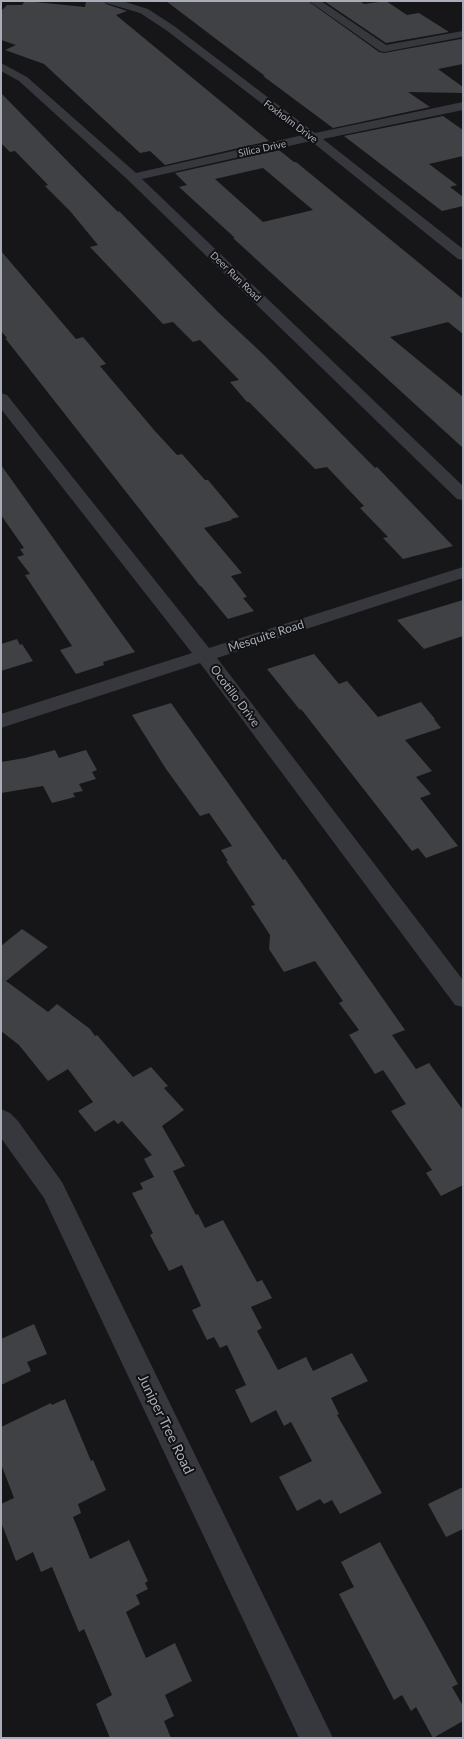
<svg xmlns="http://www.w3.org/2000/svg" width="464" height="1739" viewBox="0 0 464 1739" font-family="Lato,sans-serif">
<style>
.building{fill:#404145;fill-rule:evenodd}
.lines{fill:none;stroke-linecap:round;stroke-linejoin:round}
.minor{fill:#37383d;fill-rule:evenodd}
.labels{text-anchor:middle;stroke-width:4;stroke-linejoin:round;paint-order:stroke}
.far-street-label{font-size:10px;fill:#a8adb8;stroke:#111113}
.street-label{font-size:12px;fill:#a8adb8;stroke:#111113}
.near-street-label{font-size:14px;fill:#a8adb8;stroke:#111113}
</style>
<rect width="100%" height="100%" fill="#161618"/>
<g class="building">
<path d="M25,1L85,7L86,1H104L106,4L127,11L116,15L269,141L165,165L150,151L140,153L44,64L5,50L16,45L1,40V11L7,5H22Z"/>
<path d="M166,1H308L379,52L384,53L461,39L463,40V64L438,69L463,87V93L408,92L430,107L333,128L263,76H265Z"/>
<path d="M324,1H360L364,4L386,1L407,15L419,13L449,32L386,43Z"/>
<path d="M1,93L80,174L118,212L119,211L219,313L265,356L375,468L377,467L453,546L403,559L383,538L388,537L360,508L364,506L327,467L315,469L249,402H247L230,382L239,380L200,340L193,342L173,322L163,324L90,247L98,245L70,211L45,186L48,185L15,151L10,152L1,143Z"/>
<path d="M443,116L463,130V156L429,164L457,185L450,187L463,197V206L442,211L344,136Z"/>
<path d="M279,150L294,162H296L463,299V334L448,322L390,337L463,397V448L233,238H235L179,187L187,185L175,173ZM263,168L313,210L263,222L215,179Z"/>
<path d="M1,251L76,339L83,337L106,364L100,366L154,430L177,455L182,454L205,480H208L239,517L231,519L232,520L204,528L242,573L231,576L247,597L243,598L254,611L228,619L201,586H200L5,338H7L1,331Z"/>
<path d="M1,465L111,619L135,652L103,662L104,665L76,674L60,650L72,646L25,575L30,574L17,557L24,555L20,549L24,548L1,515Z"/>
<path d="M463,600V636L424,649L397,620Z"/>
<path d="M17,639L20,645L22,644L33,661L1,671V644Z"/>
<path d="M314,654L339,684L347,681L378,717L421,702L435,719H434L441,728L405,740L432,771L416,777L431,794L420,798L458,846L426,858L418,848L412,851L301,709L300,710L267,669Z"/>
<path d="M171,703L283,860L285,859L405,1030L392,1035L416,1069L429,1063L463,1110V1185L441,1196L426,1173L432,1170L391,1111L406,1104L383,1070L375,1074L349,1035L359,1030L339,1003L343,1001L315,961L284,972L269,949L270,935L251,906L255,905L226,861H228L221,850L232,846L209,813L200,816L166,769L132,715Z"/>
<path d="M55,750L59,758L86,750L97,770L92,772L96,779L79,784L83,791L73,793L75,797L52,803L43,786L1,793V762L25,758Z"/>
<path d="M22,929L48,947L6,981L48,1012L57,1004L90,1029L95,1036L97,1035L133,1077L151,1067L168,1086L164,1088L184,1110L162,1126L185,1166L173,1171L196,1215L198,1214L205,1228L223,1220L257,1282L262,1280L272,1298L251,1307L262,1328L257,1331L278,1370L306,1357L313,1371L352,1353L368,1381L331,1398L339,1414L337,1415L382,1493L340,1514L332,1500L324,1504L320,1499L297,1511L279,1477L312,1461L291,1422L284,1426L276,1410L251,1423L235,1390L246,1385L227,1345L220,1348L214,1337L207,1340L192,1310L201,1306L182,1265L169,1271L150,1235L153,1233L132,1193L143,1189L140,1183L154,1177L144,1159L152,1155L122,1121L118,1124L114,1120L95,1132L78,1111L93,1102L68,1069L48,1081L19,1045L1,1031V946Z"/>
<path d="M34,1324L47,1354L27,1362L31,1371L1,1385V1339Z"/>
<path d="M65,1399L91,1461L93,1460L106,1490L78,1504L81,1513L73,1517L90,1559L129,1540L148,1581L145,1583L148,1589L136,1595L140,1604L126,1612L146,1658L175,1643L192,1681L165,1695L174,1716L164,1721L171,1738H110L96,1704L112,1695L84,1629L79,1632L52,1567L41,1572L33,1552L16,1561L1,1522V1504L14,1498L1,1464V1427L51,1403L52,1405Z"/>
<path d="M463,1487V1529L446,1537L428,1504Z"/>
<path d="M380,1542L458,1684L452,1687L463,1706V1721L433,1738L416,1707L411,1711L402,1695L394,1700L339,1594L354,1587L341,1562Z"/>
</g>
<g class="lines">
<g class="minor">
<path d="M105,1H122L148,9L174,26L315,133L463,102V110L323,139L463,249V260L458,259L311,141L142,179L463,486V500L457,499L128,180L19,81L1,71V63L27,77L136,173L303,135L166,30L140,13L106,3Z"/>
<path d="M309,1H321L386,45L463,31V37L384,52L380,51Z"/>
<path d="M1,393L7,395L209,648L463,567V578L217,658L463,980V1007L455,1005L200,663L1,728V714L192,653L1,409Z"/>
<path d="M1,1109L10,1113L18,1121L62,1182L333,1738H299L44,1198L1,1138Z"/>
</g>
</g>
<g class="labels">
<g class="far-street-label">
<text transform="translate(291 121) rotate(37)" y="4">Foxholm Drive</text>
<text transform="translate(262 148) rotate(-12)" y="4">Silica Drive</text>
<text transform="translate(236 276) rotate(44)" y="4">Deer Run Road</text>
</g>
<g class="street-label">
<text transform="translate(266 636) rotate(-18)" y="4">Mesquite Road</text>
<text transform="translate(235 696) rotate(53)" y="4">Ocotillo Drive</text>
</g>
<g class="near-street-label">
<text transform="translate(166 1424) rotate(64)" y="5">Juniper Tree Road</text>
</g>
</g>
<rect width="464" height="1739" fill="none" stroke="#a8adb8" stroke-width="4"/>
</svg>
